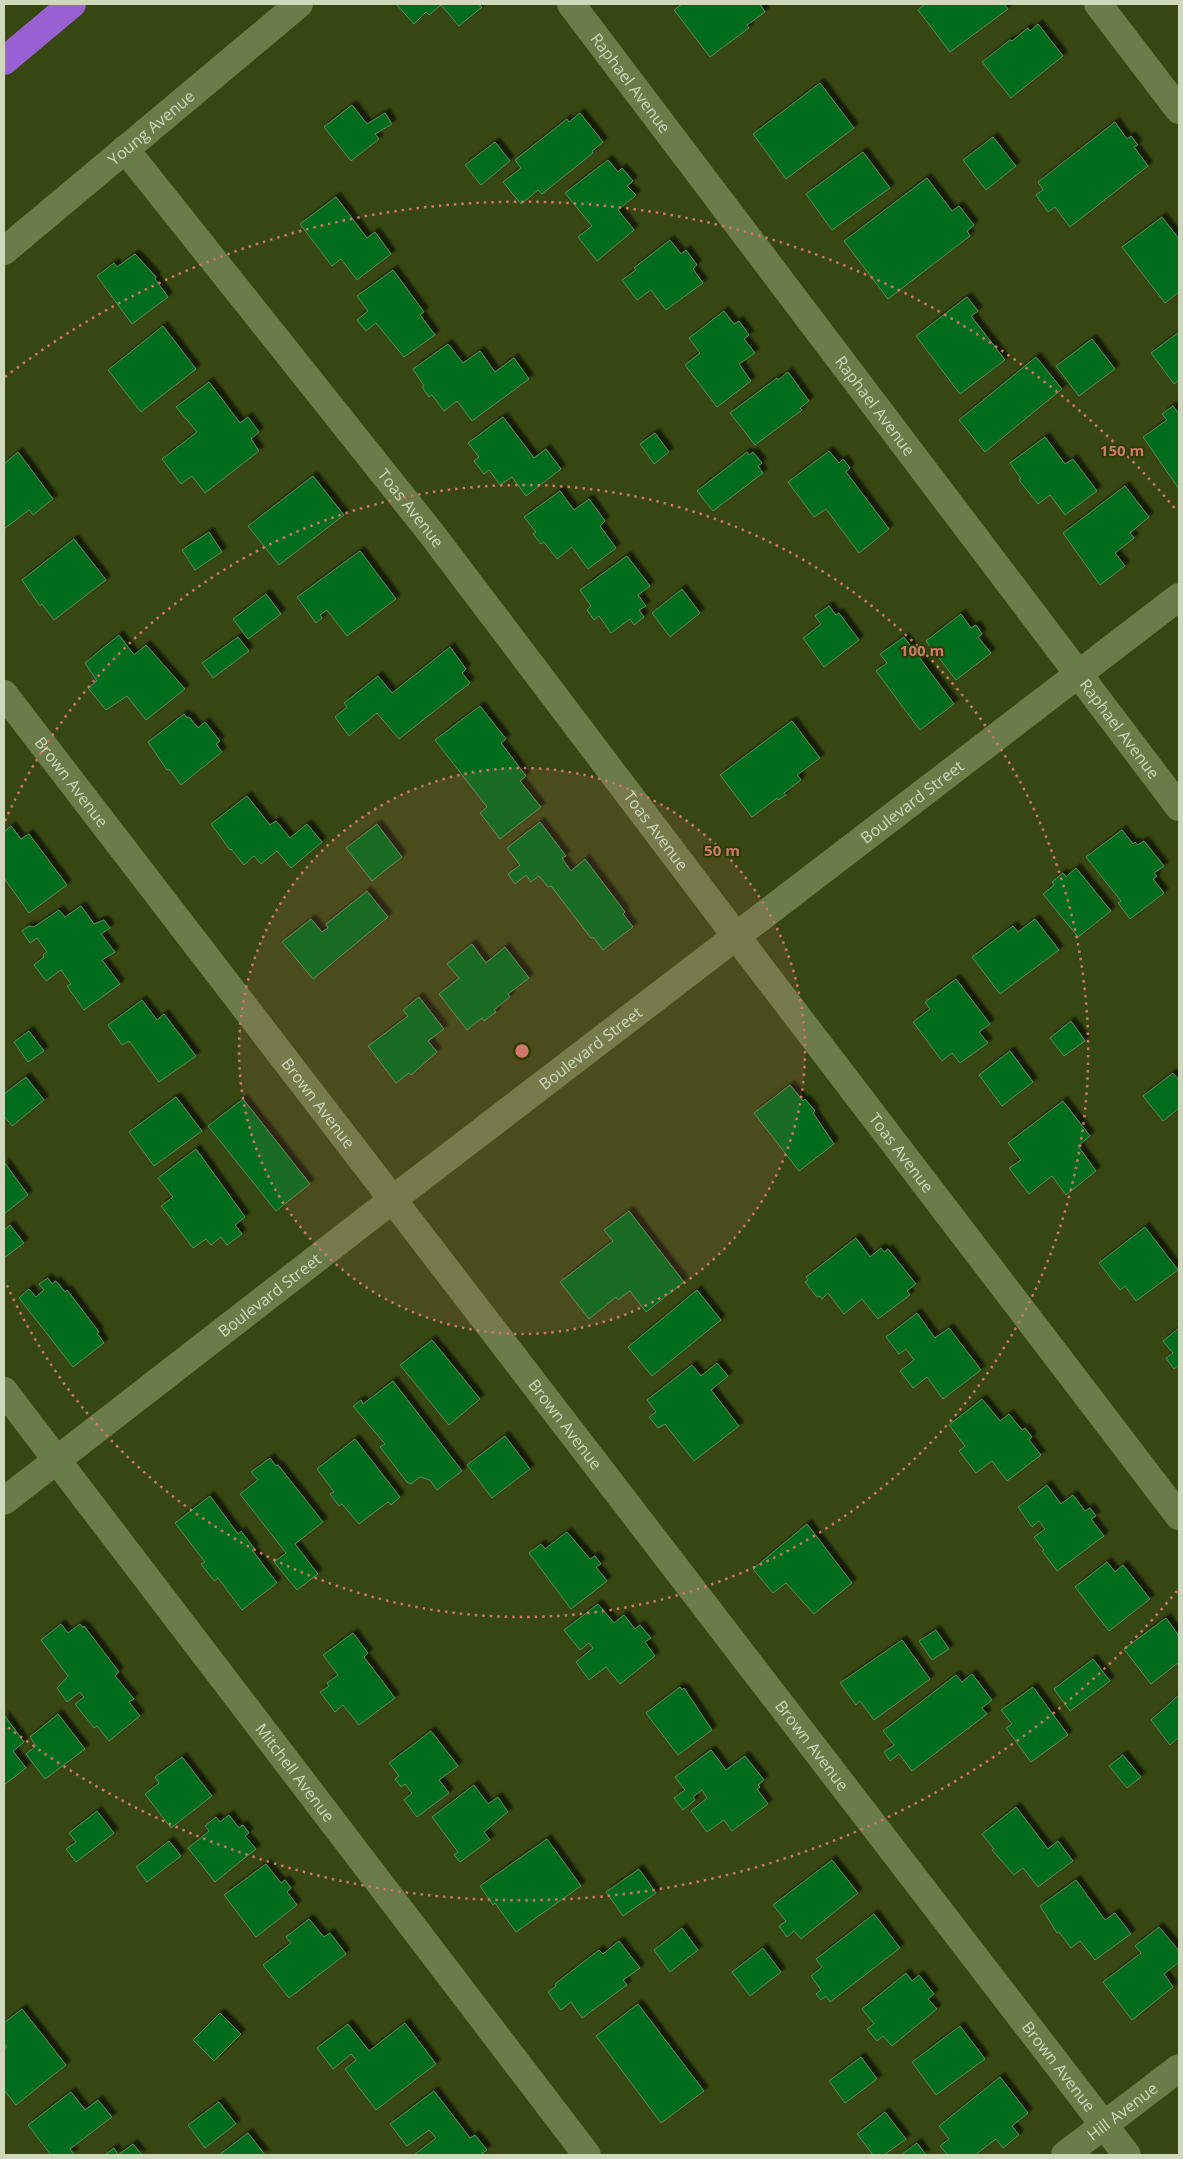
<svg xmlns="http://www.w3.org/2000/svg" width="1183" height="2159" viewBox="0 0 1183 2159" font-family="'Open Sans',sans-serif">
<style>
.building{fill:#046c1a;stroke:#5f8a5f;filter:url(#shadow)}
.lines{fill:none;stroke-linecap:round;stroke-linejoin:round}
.minor{stroke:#6a7d48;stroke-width:28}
.highway{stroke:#9a61d4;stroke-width:28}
.ring{fill:none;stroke:#d2776b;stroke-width:2.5;stroke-dasharray:2.5 5}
.labels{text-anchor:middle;stroke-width:4;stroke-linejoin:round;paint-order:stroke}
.street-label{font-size:16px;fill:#cdd8bc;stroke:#2c3c03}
.centre{fill:#d2776b;stroke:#2c3c03;stroke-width:2.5}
.ring-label{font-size:15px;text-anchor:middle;font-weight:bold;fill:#d2776b;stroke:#2c3c03;stroke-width:4;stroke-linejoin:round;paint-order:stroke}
</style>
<defs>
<filter id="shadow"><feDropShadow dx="4.5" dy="-4.5" stdDeviation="1" flood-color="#0009"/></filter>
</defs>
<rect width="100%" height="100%" fill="#374711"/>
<g class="building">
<path d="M396,4H478L482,7L459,26L441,5L429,15L426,12L414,24Z"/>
<path d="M682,4H760L765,12L747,25L749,28L710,57L674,10Z"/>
<path d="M925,4H1004L1008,9L950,52L918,10Z"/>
<path d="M1038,24L1063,56L1011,98L982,62L1010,40L1012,41L1028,28L1030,31Z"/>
<path d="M820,83L854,128L786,179L753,134Z"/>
<path d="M352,105L367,124L385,113L392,124L375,134L379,139L351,161L324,127Z"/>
<path d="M580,113L603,142L592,151L593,153L542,194L538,190L521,204L503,182L521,168L515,160L567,119L569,122Z"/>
<path d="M1115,122L1127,139L1131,136L1138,145L1134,147L1148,166L1070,227L1055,207L1048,212L1036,195L1043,190L1038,182Z"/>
<path d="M993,137L1016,166L986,190L963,160Z"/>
<path d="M495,142L510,161L481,185L465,165Z"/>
<path d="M863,152L890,188L832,230L806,194Z"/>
<path d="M608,160L618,172L622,168L633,181L627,186L636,195L618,210L634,230L597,261L578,237L592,226L565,193Z"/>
<path d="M927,178L952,211L959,206L974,225L967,231L970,236L888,299L844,241Z"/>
<path d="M336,197L367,238L375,232L391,254L357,280L341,259L332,266L300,224Z"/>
<path d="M1162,217L1179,239V292L1165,303L1122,247Z"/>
<path d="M670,240L681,254L686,250L697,265L693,269L703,283L666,310L651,290L637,300L622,280L636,270L634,268Z"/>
<path d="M135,254L156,277L155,279L168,297L132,324L97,276L114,263L117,267Z"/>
<path d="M393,270L424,312L420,315L435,335L404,357L376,323L366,331L357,320L368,311L357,296Z"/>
<path d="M967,297L978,311L971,316L1005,360L960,394L916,336Z"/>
<path d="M724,311L734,324L739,321L749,335L744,339L755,353L739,364L751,381L717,407L685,365L700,353L689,338Z"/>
<path d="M163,326L196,369L141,412L108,370Z"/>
<path d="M1179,332V380L1174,384L1151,353Z"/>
<path d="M1092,339L1115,369L1079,396L1056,366Z"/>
<path d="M448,344L463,363L480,351L495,372L514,358L529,379L472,421L457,401L444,411L432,395L429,397L422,387L424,386L413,369Z"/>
<path d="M1036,357L1062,389L985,452L959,420Z"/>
<path d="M788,372L809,401L800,408L802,410L755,445L730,413L777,378L778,380Z"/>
<path d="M209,382L240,423L248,417L259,432L251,439L259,451L205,493L192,476L181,484L162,459L197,432L176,407Z"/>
<path d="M1173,406L1179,414V489L1143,437L1167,420L1162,414Z"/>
<path d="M503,417L534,458L546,449L561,469L526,496L512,477L500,485L489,470L484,474L474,461L479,457L468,443Z"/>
<path d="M655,433L669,452L654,464L640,444Z"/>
<path d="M1045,437L1065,464L1073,459L1097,491L1065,515L1050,495L1038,504L1019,480L1021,479L1010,463Z"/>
<path d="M829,451L839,463L843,459L850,468L846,472L889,529L859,553L826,509L814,517L788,482Z"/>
<path d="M18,452L53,499L33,515L29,510L4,529V464Z"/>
<path d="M747,452L749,455L753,452L762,463L758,466L763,473L713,511L697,491Z"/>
<path d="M313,476L344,515L279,565L248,526Z"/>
<path d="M1125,486L1149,517L1130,533L1134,538L1115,553L1125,566L1100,585L1063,533Z"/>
<path d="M560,491L574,510L589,499L605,521L600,526L616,548L588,569L572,547L557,559L544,542L541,544L533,534L536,532L524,517Z"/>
<path d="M209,532L222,552L195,570L182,550Z"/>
<path d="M74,539L106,580L54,620L42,604L40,606L22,580Z"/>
<path d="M360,551L396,599L347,636L327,610L320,615L322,618L316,623L297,597Z"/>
<path d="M627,556L650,586L638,595L646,606L639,610L644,617L634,625L630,619L611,633L599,616L594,620L587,610L591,606L580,590Z"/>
<path d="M682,589L700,613L670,637L652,613Z"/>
<path d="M266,594L281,614L248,639L233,619Z"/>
<path d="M829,606L836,615L839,613L859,640L824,667L803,638L821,624L815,616Z"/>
<path d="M961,614L971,628L976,625L982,634L978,637L991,653L956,680L926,641Z"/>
<path d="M119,635L134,655L146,645L185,689L146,720L127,696L106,710L88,688L97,681L85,663Z"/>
<path d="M238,637L249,651L213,678L202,663Z"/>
<path d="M904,637L954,704L920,730L876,671L887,663L880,654Z"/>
<path d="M450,647L466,669L462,673L470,683L399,739L377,713L349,736L335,717L347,707L344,703L378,676L392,693Z"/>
<path d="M480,706L506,739L501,743L526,776L520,781L541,807L500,839L480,813L487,807L435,740Z"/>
<path d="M184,714L187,718L189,717L198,728L205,722L220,741L216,744L222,752L181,785L169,769L167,770L148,742Z"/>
<path d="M792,721L820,758L797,775L801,780L784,793L786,795L778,800L777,798L752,817L720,775Z"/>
<path d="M247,796L270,825L276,821L290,838L307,824L322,842L291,868L277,851L261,864L254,856L244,865L231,849L230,850L211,824Z"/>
<path d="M540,822L566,856L562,858L571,871L585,859L625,912L623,914L633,927L603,950L593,937L591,938L551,886L548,887L539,876L531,882L526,875L515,884L508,874L520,865L507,848Z"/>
<path d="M377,824L402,857L372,881L346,848Z"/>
<path d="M11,826L21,839L29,834L67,885L29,913L4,878V832Z"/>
<path d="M1122,830L1133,844L1135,842L1138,845L1144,841L1164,866L1154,873L1157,876L1153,879L1164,893L1130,919L1118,903L1121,901L1086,857Z"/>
<path d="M1076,868L1111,911L1078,937L1043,894L1054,885L1052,882L1063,873L1066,877Z"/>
<path d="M367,891L388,917L313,979L282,942L311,919L322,932L328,928L326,924Z"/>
<path d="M81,906L94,924L104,920L110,928L101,934L115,952L102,960L120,984L84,1010L67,986L71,984L61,970L46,981L34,965L44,957L43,955L47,952L37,938L30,943L22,931L29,926L34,927L59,910L65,917Z"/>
<path d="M1035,919L1059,950L1000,994L972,957L1013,926L1018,932Z"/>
<path d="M472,944L486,963L505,947L529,978L508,994L510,997L494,1010L496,1012L484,1021L482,1018L467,1030L439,994L459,978L447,964Z"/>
<path d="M956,979L990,1024L979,1032L988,1043L960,1063L952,1053L942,1061L913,1022L930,1009L925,1002Z"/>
<path d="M419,997L444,1029L428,1041L437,1052L411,1075L409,1073L396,1083L368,1046L408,1016L403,1010Z"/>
<path d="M142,1000L157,1020L164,1014L196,1056L159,1082L129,1041L122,1045L108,1025Z"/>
<path d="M1071,1021L1085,1041L1064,1056L1050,1038Z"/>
<path d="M29,1031L44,1051L28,1062L14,1042Z"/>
<path d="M1010,1051L1033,1082L1002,1106L979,1075Z"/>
<path d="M1173,1073L1179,1080V1108L1163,1121L1143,1096Z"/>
<path d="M26,1077L44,1100L12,1126L4,1116V1094Z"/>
<path d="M790,1085L803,1101L805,1099L815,1111L813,1113L834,1144L799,1171L754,1113Z"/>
<path d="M176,1097L202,1131L154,1166L129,1132Z"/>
<path d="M243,1099L310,1184L276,1211L208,1126Z"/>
<path d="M1063,1101L1090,1136L1078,1146L1096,1171L1066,1195L1052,1176L1029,1194L1009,1168L1021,1160L1008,1143Z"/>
<path d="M196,1149L245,1217L235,1225L242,1234L227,1245L221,1237L211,1245L206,1239L193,1248L161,1206L173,1197L158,1178Z"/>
<path d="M4,1162L28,1195L4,1214Z"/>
<path d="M629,1211L684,1282L646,1312L630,1291L618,1300L616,1297L589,1319L560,1282L613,1241L604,1230Z"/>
<path d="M10,1225L24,1243L4,1258V1230Z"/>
<path d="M1145,1227L1178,1270L1136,1301L1125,1286L1120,1290L1099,1263Z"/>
<path d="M856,1238L870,1257L881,1248L884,1252L888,1249L916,1284L907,1291L910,1295L878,1319L862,1299L844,1314L828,1293L822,1299L820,1296L817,1297L805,1282L808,1280L806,1277Z"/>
<path d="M48,1278L52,1284L56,1281L65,1292L67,1290L99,1332L97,1333L104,1343L73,1367L19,1298L29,1289L36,1297L44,1290L39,1284Z"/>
<path d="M697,1290L721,1320L652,1376L628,1347Z"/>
<path d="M917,1313L935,1338L949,1328L981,1370L943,1399L927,1377L913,1388L900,1371L914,1360L906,1349L899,1354L886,1337Z"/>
<path d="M1179,1328V1365L1174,1369L1166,1358L1173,1353L1163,1341Z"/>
<path d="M432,1340L480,1399L449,1425L400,1365Z"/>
<path d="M717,1363L728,1376L711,1390L739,1426L694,1461L665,1424L658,1428L649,1417L656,1412L647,1400L692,1365L701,1376Z"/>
<path d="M393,1381L462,1471L437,1490L430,1480L420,1477L411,1484L407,1482L380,1447L385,1444L353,1406L361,1400L363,1404Z"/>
<path d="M982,1399L1000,1421L1009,1414L1022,1430L1025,1428L1032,1437L1029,1440L1041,1455L1007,1481L992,1461L976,1473L959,1451L965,1446L949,1425Z"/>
<path d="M505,1436L530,1469L492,1498L467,1465Z"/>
<path d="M355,1439L400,1497L391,1505L388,1502L359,1524L342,1504L339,1506L330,1494L334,1492L317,1469Z"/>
<path d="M270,1458L276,1466L278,1465L323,1522L295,1544L318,1574L297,1590L274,1562L286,1553L240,1494L258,1480L251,1472Z"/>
<path d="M1047,1485L1061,1504L1073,1495L1085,1511L1090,1508L1096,1516L1091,1519L1104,1536L1057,1571L1042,1551L1044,1550L1034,1537L1045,1529L1039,1521L1032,1527L1018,1507Z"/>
<path d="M210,1496L238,1534L241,1531L254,1548L252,1550L277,1583L242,1610L218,1578L214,1581L201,1564L205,1562L175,1523Z"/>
<path d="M807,1524L852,1583L814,1614L786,1583L773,1593L753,1569Z"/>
<path d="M567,1532L590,1559L595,1556L601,1564L596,1567L607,1581L571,1609L529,1553L541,1544L545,1549Z"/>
<path d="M1107,1562L1115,1572L1123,1565L1150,1599L1109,1631L1075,1587Z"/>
<path d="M598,1604L614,1623L624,1615L635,1629L640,1625L651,1638L645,1642L655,1656L620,1684L606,1667L589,1680L576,1662L593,1648L589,1643L580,1650L564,1630Z"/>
<path d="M1166,1618L1179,1636V1662L1151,1684L1124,1649Z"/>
<path d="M61,1624L68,1633L80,1624L83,1628L84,1626L119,1672L115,1676L134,1699L129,1702L140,1716L109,1741L97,1726L94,1728L75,1704L84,1697L80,1692L67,1702L57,1688L68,1676L41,1640Z"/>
<path d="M936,1630L949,1649L932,1660L919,1641Z"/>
<path d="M353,1633L368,1653L364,1657L395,1698L359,1725L343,1705L335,1712L320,1692L329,1686L327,1683L338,1675L323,1655Z"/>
<path d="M902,1640L930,1679L874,1720L860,1701L856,1705L840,1683Z"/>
<path d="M1093,1659L1110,1681L1070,1711L1054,1689Z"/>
<path d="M972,1674L992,1700L982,1708L987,1714L912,1771L899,1754L890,1761L884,1752L894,1745L883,1731L956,1675L962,1682Z"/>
<path d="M680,1687L682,1690L684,1688L712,1730L678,1755L646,1713Z"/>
<path d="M1033,1687L1068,1735L1031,1762L1006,1728L1012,1724L1001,1710Z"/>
<path d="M1179,1695V1737L1170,1745L1151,1720Z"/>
<path d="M58,1714L85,1749L45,1779L26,1754L36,1746L30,1737Z"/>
<path d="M4,1715L24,1742L13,1751L26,1768L4,1785Z"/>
<path d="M431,1731L458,1766L439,1780L449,1793L417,1817L404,1800L412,1793L405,1784L401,1787L395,1779L399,1776L389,1763Z"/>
<path d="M711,1750L726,1770L745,1756L764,1780L758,1785L760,1787L757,1789L768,1804L732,1831L724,1820L707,1832L691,1811L707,1798L702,1790L693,1797L695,1800L683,1810L674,1798L685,1790L675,1777Z"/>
<path d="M1123,1755L1141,1777L1127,1788L1109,1766Z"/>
<path d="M182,1757L212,1796L171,1828L145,1794L159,1783L155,1777Z"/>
<path d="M474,1785L488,1804L498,1797L508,1812L484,1832L490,1840L460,1862L454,1855L458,1852L432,1817Z"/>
<path d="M1016,1807L1048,1849L1058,1841L1073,1861L1038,1887L1023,1868L1014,1875L992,1850L994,1849L982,1834Z"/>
<path d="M97,1811L114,1833L76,1862L66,1849L76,1842L69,1833Z"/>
<path d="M229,1815L239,1828L243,1825L249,1833L245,1836L256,1849L215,1882L188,1848L209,1831L205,1826L216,1817L220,1822Z"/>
<path d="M547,1839L581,1886L516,1932L495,1903L493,1905L480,1886Z"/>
<path d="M169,1841L181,1856L147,1882L136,1867Z"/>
<path d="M832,1860L858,1893L801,1939L794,1931L787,1937L779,1926L786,1921L773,1905Z"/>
<path d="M266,1864L281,1883L285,1880L291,1888L287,1892L297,1905L256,1937L224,1895Z"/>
<path d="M639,1869L656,1893L623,1916L606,1892Z"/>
<path d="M1076,1880L1105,1920L1115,1913L1131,1934L1095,1960L1080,1941L1071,1948L1059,1932L1057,1933L1040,1906Z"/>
<path d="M874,1914L900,1948L830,2002L826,1996L821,2000L816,1994L821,1990L811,1976L822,1967L816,1959Z"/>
<path d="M309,1919L324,1937L330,1933L346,1954L289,1998L263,1965L291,1943L286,1937Z"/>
<path d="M1159,1927L1179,1951V1962L1164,1974L1173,1987L1132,2020L1103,1982L1141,1953L1135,1946Z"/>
<path d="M682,1928L698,1950L670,1972L654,1950Z"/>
<path d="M619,1941L640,1968L623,1980L627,1985L582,2018L571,2002L561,2010L548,1992L556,1986L555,1984L599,1950L603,1954Z"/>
<path d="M763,1948L781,1972L750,1996L732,1972Z"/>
<path d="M906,1973L912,1981L919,1975L934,1994L928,1999L937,2009L892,2046L883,2036L877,2041L867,2029L874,2024L862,2009Z"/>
<path d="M638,2004L704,2091L661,2123L596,2036Z"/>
<path d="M22,2009L66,2065L16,2105L4,2090V2049L7,2047L4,2043V2023Z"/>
<path d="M220,2013L241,2034L214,2061L193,2040Z"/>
<path d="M405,2023L436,2064L376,2110L345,2069L356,2060L351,2054L333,2069L317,2048L348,2024L369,2051Z"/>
<path d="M960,2026L985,2059L936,2095L912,2062Z"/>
<path d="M861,2057L877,2079L845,2103L829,2081Z"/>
<path d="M1000,2077L1028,2113L1012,2126L1019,2135L1003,2148L996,2139L975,2155H948L940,2146L949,2139L939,2126Z"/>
<path d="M434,2091L470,2138L475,2135L487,2150L482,2153L483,2155H414L436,2138L429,2130L407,2146L390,2124Z"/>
<path d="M71,2092L85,2110L98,2100L112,2117L70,2149L74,2154L72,2155H51L28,2125Z"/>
<path d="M219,2102L236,2124L205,2148L188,2125Z"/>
<path d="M885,2112L906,2139L884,2155H873L857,2134Z"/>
<path d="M248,2133L265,2155H219Z"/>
<path d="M917,2143L926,2155H901Z"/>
<path d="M133,2144L142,2155H105L114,2148L118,2155Z"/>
</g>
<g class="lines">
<g class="minor">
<path id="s1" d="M571,4L1179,807"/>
<path d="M1098,4L1179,110"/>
<path id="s2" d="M125,149L431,533L736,936L1179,1516"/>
<path id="s3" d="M4,251L299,4"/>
<path id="s4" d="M4,694L1127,2155"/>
<path id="s5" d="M4,1391L587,2155"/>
<path id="s6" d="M4,1501L392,1200L1179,597"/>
<path id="s7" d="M1065,2155L1179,2068"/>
</g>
<path class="highway" d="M4,61L72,4"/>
</g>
<circle cx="522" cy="1051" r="283" fill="#d2776b" fill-opacity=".12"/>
<g class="ring">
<circle cx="522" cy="1051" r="283"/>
<path d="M5 821A566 566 0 1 1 5 1281"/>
<path d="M1177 1591A849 849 0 0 1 5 1725M5 377A849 849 0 0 1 1177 511"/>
</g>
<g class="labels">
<g class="street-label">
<text dy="6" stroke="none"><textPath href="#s1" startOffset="99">Raphael Avenue</textPath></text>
<text dy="6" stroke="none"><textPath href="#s3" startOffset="192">Young Avenue</textPath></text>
<text dy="6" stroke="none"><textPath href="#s1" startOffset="504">Raphael Avenue</textPath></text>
<text dy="6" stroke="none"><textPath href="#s2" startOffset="459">Toas Avenue</textPath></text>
<text dy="6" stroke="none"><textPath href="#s1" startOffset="909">Raphael Avenue</textPath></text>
<text dy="6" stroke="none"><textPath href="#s4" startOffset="111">Brown Avenue</textPath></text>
<text dy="6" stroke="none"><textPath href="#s6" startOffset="1146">Boulevard Street</textPath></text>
<text dy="6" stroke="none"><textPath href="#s2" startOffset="864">Toas Avenue</textPath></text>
<text dy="6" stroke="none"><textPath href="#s6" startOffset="741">Boulevard Street</textPath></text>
<text dy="6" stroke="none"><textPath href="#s4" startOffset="516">Brown Avenue</textPath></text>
<text dy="6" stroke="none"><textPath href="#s2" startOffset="1269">Toas Avenue</textPath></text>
<text dy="6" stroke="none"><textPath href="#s6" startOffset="336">Boulevard Street</textPath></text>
<text dy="6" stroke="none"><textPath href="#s4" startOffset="921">Brown Avenue</textPath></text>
<text dy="6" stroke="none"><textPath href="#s4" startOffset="1326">Brown Avenue</textPath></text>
<text dy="6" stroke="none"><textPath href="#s5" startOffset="480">Mitchell Avenue</textPath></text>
<text dy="6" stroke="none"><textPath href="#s4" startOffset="1731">Brown Avenue</textPath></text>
<text dy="6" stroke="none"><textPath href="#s7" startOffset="72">Hill Avenue</textPath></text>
</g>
</g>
<circle cx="522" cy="1051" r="8" class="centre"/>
<g class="ring-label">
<text x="1122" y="456">150 m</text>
<text x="922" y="656">100 m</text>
<text x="722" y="856">50 m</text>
</g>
<rect width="1183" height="2159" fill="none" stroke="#cdd8bc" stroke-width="10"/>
</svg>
